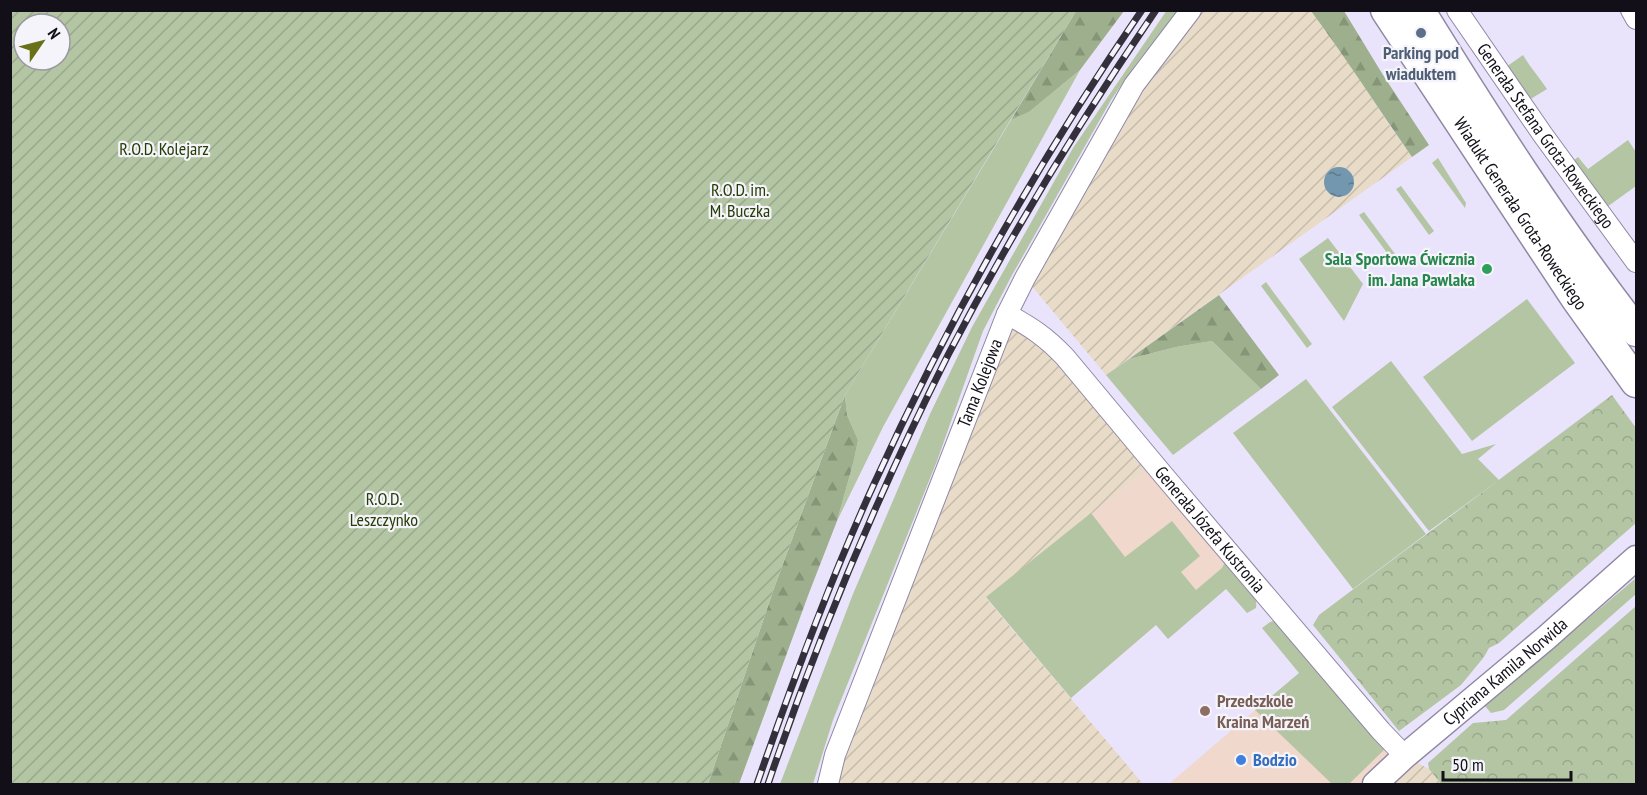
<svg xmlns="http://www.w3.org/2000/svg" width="1647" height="795" viewBox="0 0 1647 795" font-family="'PT Sans Narrow',sans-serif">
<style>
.commercial{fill:#f0d8cd}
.industrial{fill:url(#industrial-furrows)}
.grass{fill:#b3c5a3}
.forest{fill:url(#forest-firs)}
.park{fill:url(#park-crowns)}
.garden{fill:url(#garden-furrows);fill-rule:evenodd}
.water{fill:url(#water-ripples)}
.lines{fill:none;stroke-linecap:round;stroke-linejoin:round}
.minor-casing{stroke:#9088a4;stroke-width:22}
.tertiary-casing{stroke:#9088a4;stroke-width:27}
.primary-casing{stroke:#9088a4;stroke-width:33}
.minor{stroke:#fff;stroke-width:20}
.tertiary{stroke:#fff;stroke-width:24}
.primary{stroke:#fff;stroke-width:30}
.rail-casing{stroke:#33303c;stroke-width:7}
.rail{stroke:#f5f4fa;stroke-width:4.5;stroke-dasharray:14;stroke-linecap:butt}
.service-dot{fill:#5c6f8a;stroke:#f5f4fa;stroke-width:2}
.leisure-dot{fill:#2e9e5b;stroke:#f5f4fa;stroke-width:2}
.education-dot{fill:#8d6e63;stroke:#f5f4fa;stroke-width:2}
.shop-dot{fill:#3f7fe0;stroke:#f5f4fa;stroke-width:2}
.labels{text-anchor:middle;stroke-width:4.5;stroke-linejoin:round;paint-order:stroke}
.service-label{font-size:18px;font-weight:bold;fill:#4e5e75;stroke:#f5f4fa}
.street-label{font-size:18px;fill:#120f19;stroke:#f5f4fa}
.park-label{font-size:18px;fill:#263d05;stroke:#f5f4fa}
.leisure-label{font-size:18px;font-weight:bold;fill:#27864d;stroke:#f5f4fa;text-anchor:end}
.education-label{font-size:18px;font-weight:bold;fill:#785e54;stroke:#f5f4fa;text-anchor:start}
.shop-label{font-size:18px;font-weight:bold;fill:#366cbe;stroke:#f5f4fa;text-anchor:start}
</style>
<defs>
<pattern id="industrial-furrows" width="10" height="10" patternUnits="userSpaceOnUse" patternTransform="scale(1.5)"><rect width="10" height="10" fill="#e8dcc8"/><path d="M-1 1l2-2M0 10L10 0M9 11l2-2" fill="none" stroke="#c6bcab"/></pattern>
<pattern id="forest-firs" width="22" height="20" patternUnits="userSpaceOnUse" patternTransform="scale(1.5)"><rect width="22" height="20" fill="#9daf8c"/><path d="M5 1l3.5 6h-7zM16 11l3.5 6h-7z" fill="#869578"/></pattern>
<pattern id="park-crowns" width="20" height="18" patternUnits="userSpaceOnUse" patternTransform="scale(1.5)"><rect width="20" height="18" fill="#b3c5a3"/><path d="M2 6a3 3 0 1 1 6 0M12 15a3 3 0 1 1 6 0" fill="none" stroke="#99a88c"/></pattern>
<pattern id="garden-furrows" width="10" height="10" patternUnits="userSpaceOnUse" patternTransform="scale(1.5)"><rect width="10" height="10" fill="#b3c5a3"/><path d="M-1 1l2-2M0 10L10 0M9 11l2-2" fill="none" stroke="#99a88c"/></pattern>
<pattern id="water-ripples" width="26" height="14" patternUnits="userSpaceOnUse" patternTransform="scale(1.5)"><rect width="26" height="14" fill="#7297ae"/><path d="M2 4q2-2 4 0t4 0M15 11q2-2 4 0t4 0" fill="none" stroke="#5c7a8d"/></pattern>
</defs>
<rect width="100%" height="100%" fill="#eae3fc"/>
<g class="commercial">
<path d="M1155,465L1234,558L1071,698L986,597L1135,479Z"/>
<path d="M1301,676L1405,756L1375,784H1169L1255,710Z"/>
</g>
<g class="industrial">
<path d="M1191,11H1311L1345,57L1388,123L1412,157L1106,375L1025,278Z"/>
<path d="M1007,314L1036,330L1155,465L1135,479L986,598L1143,784H828Z"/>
<path d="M1405,756L1429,769L1441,784H1375Z"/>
</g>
<g class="grass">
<path d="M1167,10L1177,11L1136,64L1111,100L1011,277L983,331L937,461L833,720L813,784H780L853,594L930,414L972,327L1073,148Z"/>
<path d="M1523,55C1530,67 1539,77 1547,89L1529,100L1506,67Z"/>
<path d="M1080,70L883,427L837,521L854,460L858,440L847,415L845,395L1011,120L1029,112Z"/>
<path d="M1628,140L1636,152V186L1607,207L1573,161L1578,157L1588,169Z"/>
<path d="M1438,158L1466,203L1465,208L1432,163Z"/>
<path d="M1401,186L1434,231L1429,235L1396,189Z"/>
<path d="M1364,212L1398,258L1393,261L1359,215Z"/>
<path d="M1328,238L1363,284L1344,321L1299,259Z"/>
<path d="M1266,282L1312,344L1307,348L1261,286Z"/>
<path d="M1527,299L1575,363L1472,441L1423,377Z"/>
<path d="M1212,341L1261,389L1173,455L1106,375L1129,359L1176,347Z"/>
<path d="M1391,361L1462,454L1496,444L1478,459L1499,480L1429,531L1332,407Z"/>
<path d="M1306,379L1426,534L1353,589L1233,433Z"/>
<path d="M1091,513L1125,557L1172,521L1200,556L1181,572L1196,590L1222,568L1226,560C1238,573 1259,589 1256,608L1247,613L1226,589L1168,639L1156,625L1071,698L986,597Z"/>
<path d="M1636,578V594L1504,710L1491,713L1485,706Z"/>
<path d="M1277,620L1386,748L1349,784H1332L1255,710L1299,673L1262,628L1270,622Z"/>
</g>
<g class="forest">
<path d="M1076,11H1124L1080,70L1029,112L1011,120Z"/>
<path d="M1311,11H1344L1383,75L1429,145L1412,157C1378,108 1346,58 1311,11Z"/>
<path d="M1219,295L1279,375L1261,389L1212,341L1176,347L1129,359Z"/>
<path d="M845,395L847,415L858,440L854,460L837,521L809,593L739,784H708L773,591Z"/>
</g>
<g class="park">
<path d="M1612,395L1636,428V523L1499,643L1489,648L1484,657L1461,685L1399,731L1313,625L1319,615Z"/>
<path d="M1636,606V784H1441L1429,769L1428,763L1473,723L1506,720Z"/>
</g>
<path class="garden" d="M11,10H1076V11L845,395L773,591L708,784H11ZM24,24H60V60H24Z"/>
<circle class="water" cx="1339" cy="182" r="15"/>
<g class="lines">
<g class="minor-casing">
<g id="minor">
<path id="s1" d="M1457,10L1543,135L1636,262"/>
<path d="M1631,10L1636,19"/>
<path id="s2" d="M1007,314C1031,327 1046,337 1065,357L1165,477L1381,731L1405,756"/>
<path id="s3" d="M828,784L835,755L1007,314L1025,278L1134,85L1191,10"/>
</g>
</g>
<g class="tertiary-casing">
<g id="tertiary">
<path id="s4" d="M1375,784L1405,756L1546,638L1636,558"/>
</g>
</g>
<g class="primary-casing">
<g id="primary">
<path id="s5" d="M1386,10L1576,298L1636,382"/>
<path d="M1419,10C1487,120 1557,229 1636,331"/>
</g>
</g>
<use href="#minor" class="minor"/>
<use href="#tertiary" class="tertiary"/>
<use href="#primary" class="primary"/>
<g class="rail-casing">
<g id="rail">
<path d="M757,784C792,683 829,582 874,484C949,319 1039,160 1142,10"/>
<path d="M768,784C818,637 878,494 948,355C1010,236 1080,121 1156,10"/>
</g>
</g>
<use href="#rail" class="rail"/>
</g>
<circle class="service-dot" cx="1421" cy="33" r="6"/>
<circle class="leisure-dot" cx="1487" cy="269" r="6"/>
<circle class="education-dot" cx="1205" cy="711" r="6"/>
<circle class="shop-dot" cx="1241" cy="760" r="6"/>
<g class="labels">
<g class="service-label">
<text x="1421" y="59">Parking pod<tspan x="1421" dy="21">wiaduktem</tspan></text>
</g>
<g class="street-label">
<text dy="6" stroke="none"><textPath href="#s1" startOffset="154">Generała Stefana Grota-Roweckiego</textPath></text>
<text dy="6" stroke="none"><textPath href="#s5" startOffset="244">Wiadukt Generała Grota-Roweckiego</textPath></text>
<text dy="6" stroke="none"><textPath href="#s3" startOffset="429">Tama Kolejowa</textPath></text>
<text dy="6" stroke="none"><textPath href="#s2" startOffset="298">Generała Józefa Kustronia</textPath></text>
<text dy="6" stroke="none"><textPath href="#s4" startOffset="172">Cypriana Kamila Norwida</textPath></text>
</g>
<g class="park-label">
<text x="164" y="155">R.O.D. Kolejarz</text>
<text x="740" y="196">R.O.D. im.<tspan x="740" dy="21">M. Buczka</tspan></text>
<text x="384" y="505">R.O.D.<tspan x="384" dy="21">Leszczynko</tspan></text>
</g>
<g class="leisure-label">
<text x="1475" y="265">Sala Sportowa Ćwicznia<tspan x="1475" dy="21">im. Jana Pawlaka</tspan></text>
</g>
<g class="education-label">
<text x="1217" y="707">Przedszkole<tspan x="1217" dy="21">Kraina Marzeń</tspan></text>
</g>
<g class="shop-label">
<text x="1253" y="766">Bodzio</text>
</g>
</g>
<rect width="1647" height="795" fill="none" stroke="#120f19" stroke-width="24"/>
<g transform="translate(42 42) rotate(55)"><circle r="28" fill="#f5f4fa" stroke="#9a98a0" stroke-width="1.5"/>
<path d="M0-4.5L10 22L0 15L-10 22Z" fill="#697118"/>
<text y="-9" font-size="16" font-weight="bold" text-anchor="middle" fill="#120f19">N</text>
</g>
<path d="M1443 771v9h128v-9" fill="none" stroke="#120f19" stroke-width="3"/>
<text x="1452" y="771" font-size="18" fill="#120f19" stroke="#f5f4fa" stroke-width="4.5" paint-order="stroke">50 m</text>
</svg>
